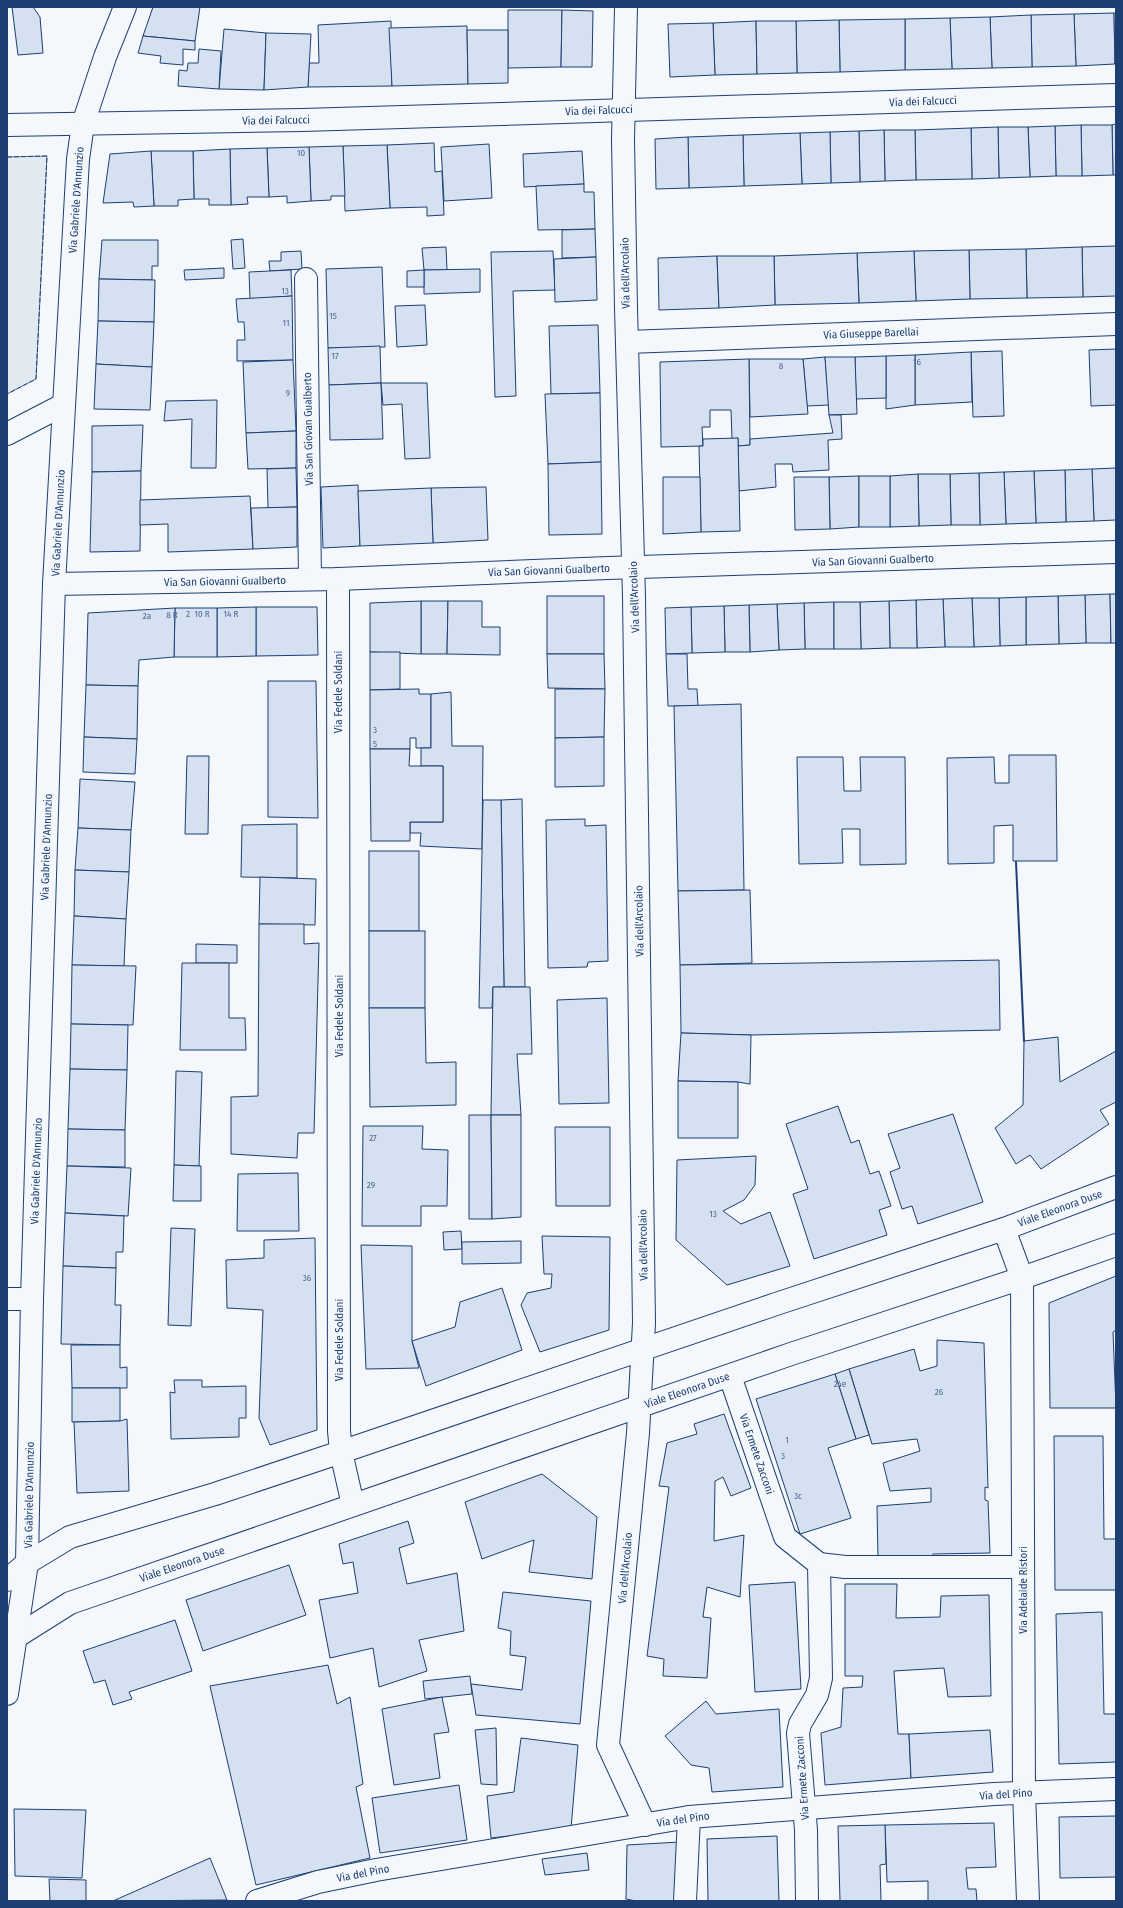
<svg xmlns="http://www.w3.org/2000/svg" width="1123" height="1908" viewBox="0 0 1123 1908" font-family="'Fira Sans Condensed',sans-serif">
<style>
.green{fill:#e3e9f0;stroke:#687fa3}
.building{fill:#d5e0f0;stroke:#1d3f73}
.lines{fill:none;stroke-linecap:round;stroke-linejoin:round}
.street-casing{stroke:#1d3f73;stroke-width:24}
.secondary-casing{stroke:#1d3f73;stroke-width:24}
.street{stroke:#f4f7fb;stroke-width:22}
.secondary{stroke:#f4f7fb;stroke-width:22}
.fence{stroke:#1d3f73;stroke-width:1;stroke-dasharray:5 2;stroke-linecap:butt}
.wall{stroke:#1d3f73;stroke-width:2}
.labels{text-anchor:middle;stroke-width:3;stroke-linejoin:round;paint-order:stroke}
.number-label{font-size:9px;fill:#4b6792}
.street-label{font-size:11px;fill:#1d3f73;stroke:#f4f7fb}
</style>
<rect width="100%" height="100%" fill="#f4f7fb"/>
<path class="green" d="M47,156L36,379L7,394V157Z"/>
<g class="building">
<path d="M12,7H33L40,17L43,53L18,55Z"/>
<path d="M153,7H200L195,41L143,36Z"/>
<path d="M508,10H562L561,67L508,68Z"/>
<path d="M562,10L593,11L592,67H561Z"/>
<path d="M1114,13L1115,64L1076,66L1074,14Z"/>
<path d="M1114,13H1116L1115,64Z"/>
<path d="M1074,14L1076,66L1032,67L1031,15Z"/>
<path d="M1031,15L1032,67L992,68L990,17Z"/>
<path d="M990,17L992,68L952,69L950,18Z"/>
<path d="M950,18L952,69L905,70V19Z"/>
<path d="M905,19V70L840,72L839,20Z"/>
<path d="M839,20L840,72L797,73L796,21Z"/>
<path d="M391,21L392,86L308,87L309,63H319L318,25Z"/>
<path d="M756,21L757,74L715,75L713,23Z"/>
<path d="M756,21H796L797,73L757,74Z"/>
<path d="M713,23L715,75L670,77L668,24Z"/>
<path d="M467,26L468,84L392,86L389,28Z"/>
<path d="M224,29L266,33L264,90L219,89Z"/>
<path d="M467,30H508V83L468,84Z"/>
<path d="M266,33L311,34L308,87L264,90Z"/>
<path d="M143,36L195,41V50L183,49V65L160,63L161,56L138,53Z"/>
<path d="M199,49L221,51L219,89L178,86L179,70L187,71L188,63H198Z"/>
<path d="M1116,124V175H1113L1112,125Z"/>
<path d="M1081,125H1112L1113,175L1082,176Z"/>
<path d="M1081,125L1082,176H1056L1055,126Z"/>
<path d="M1055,126L1056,176L1030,177L1028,127Z"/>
<path d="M998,127H1028L1030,177L999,178Z"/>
<path d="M998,127L999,178L972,179L971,128Z"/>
<path d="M971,128L972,179L916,180L915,130Z"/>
<path d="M884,130H915L916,180L885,181Z"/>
<path d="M884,130L885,181L860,182L859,131Z"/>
<path d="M859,131L860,182L831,183L830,132Z"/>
<path d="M830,132L831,183L802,184L800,133Z"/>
<path d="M800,133L802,184L744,186L743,135Z"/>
<path d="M743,135L744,186L689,188L688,137Z"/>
<path d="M688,137L689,188L656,189L655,139Z"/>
<path d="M434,143L435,172L442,171L444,215L427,216V207L390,208L387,145Z"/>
<path d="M489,144L492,198L444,201L441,147Z"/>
<path d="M387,145L390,208L345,211L343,146Z"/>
<path d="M343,146L345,196H331V200L311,201L309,147Z"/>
<path d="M309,147L311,201L287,203V196L269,197L267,148Z"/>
<path d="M267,148L269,197H247L248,204L231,205L230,149Z"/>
<path d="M230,149L231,205H209V199H194L193,151Z"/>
<path d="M151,151H193L194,199L178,200V206H154Z"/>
<path d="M151,151L154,206L134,207L133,202L103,203L110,154Z"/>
<path d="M582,151L584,184L524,187L523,154Z"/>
<path d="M584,184V192H594L595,229L538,230L536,186Z"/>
<path d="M595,229L596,257L562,258V230Z"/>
<path d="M243,239L245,268L233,269L231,240Z"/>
<path d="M102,240H158V266H152V280L99,279Z"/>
<path d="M1116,246V296L1083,297L1082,247Z"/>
<path d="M446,247L447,270H424L422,248Z"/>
<path d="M1082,247L1083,297L1027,298L1026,249Z"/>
<path d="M1026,249L1027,298L970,299L969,250Z"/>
<path d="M969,250L970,299L916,301L914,251Z"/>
<path d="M301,251L302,269L270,271L269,261H281V252Z"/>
<path d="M553,251L555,290L513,291L516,396L495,397L491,252Z"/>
<path d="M914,251L916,301L859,303L857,253Z"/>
<path d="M857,253L859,303L775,305L774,256Z"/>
<path d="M717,256L719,308L659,310L658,258Z"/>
<path d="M717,256H774L775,305L719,308Z"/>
<path d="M596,257L597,300L555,302L554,259Z"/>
<path d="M382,267L385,347L328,348L326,269Z"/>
<path d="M224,268V278L185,280L184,270Z"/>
<path d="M480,269V292L424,294V270Z"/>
<path d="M291,270L292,296L250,299L249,272Z"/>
<path d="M424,270V287H407V271Z"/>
<path d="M99,279L155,280L154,322L98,321Z"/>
<path d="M292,296L293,360L237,361V340H245L244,322H238L236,299Z"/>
<path d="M425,305L427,345L397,347L395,306Z"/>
<path d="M98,321L154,322L152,367L96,364Z"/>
<path d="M598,325L600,393L551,394L549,326Z"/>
<path d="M380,346L381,383L329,385L328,348Z"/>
<path d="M1116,349V405L1091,406L1089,350Z"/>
<path d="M1002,351L1004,416L973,417L971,352Z"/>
<path d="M971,352L972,402L915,405V355Z"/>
<path d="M915,355V405L886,409V356Z"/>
<path d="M886,356V398L856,399L855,357Z"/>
<path d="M825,357L829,405L807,406L803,359Z"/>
<path d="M825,357H855L857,414L829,415Z"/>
<path d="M749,359H803L808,414L750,417Z"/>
<path d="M749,359L750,445L738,446V438L732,439L731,410H710V427H702L703,446L661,447L660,362Z"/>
<path d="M293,360L296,431L246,433L243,362Z"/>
<path d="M96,364L152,367L150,410L94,409Z"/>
<path d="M381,383L383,439L330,440L329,385Z"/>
<path d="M381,383H427L430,458L405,459L402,404L383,405Z"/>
<path d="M600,393L601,462L548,464L545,394Z"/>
<path d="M217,400L216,468H191L192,419L164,421L166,401Z"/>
<path d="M829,415H841L842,439L828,440L829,470L793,472L792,464H775L776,487L739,491L738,446L750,445V439L833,433Z"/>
<path d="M143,425L141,471L92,472V426Z"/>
<path d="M296,431V468L248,469L246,433Z"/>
<path d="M738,438L740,531L701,532L699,446H703V439Z"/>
<path d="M601,462L602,534L549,535L548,464Z"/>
<path d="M296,468L297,507L268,508L267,469Z"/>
<path d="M1116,468V520L1094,521L1092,469Z"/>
<path d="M1092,469L1094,521L1066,522L1065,470Z"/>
<path d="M1065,470L1066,522L1036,523L1034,471Z"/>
<path d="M141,471L140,551L90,552L92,472Z"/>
<path d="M1034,471L1036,523L1006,524L1004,472Z"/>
<path d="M1004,472L1006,524L980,525L979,473Z"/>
<path d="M979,473L980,525H951L950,474Z"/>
<path d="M918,474H950L951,525L919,526Z"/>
<path d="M918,474L919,526L890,527V476Z"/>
<path d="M859,476V527L830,529L829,477Z"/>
<rect x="859" y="476" width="31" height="51"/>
<path d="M663,477H700L701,532L663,534Z"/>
<path d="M794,477H829L830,529L795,530Z"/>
<path d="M358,485L360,546L323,548L321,487Z"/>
<path d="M486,487L488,540L433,543L431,488Z"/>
<path d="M431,488L433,543L360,546L358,491Z"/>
<path d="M250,496L253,549L168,552V524L140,525V500Z"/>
<path d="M297,507V547L253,549L251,508Z"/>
<path d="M1110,594L1111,643H1086L1085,595Z"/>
<path d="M1110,594H1116V643H1111Z"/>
<path d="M1085,595L1086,643L1059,644L1058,596Z"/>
<rect x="547" y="596" width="57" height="58"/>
<path d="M1058,596L1059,644L1026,645V597Z"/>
<path d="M1026,597V645L1000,646L999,598Z"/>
<path d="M972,598H999L1000,646L974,647Z"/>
<path d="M972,598L974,647H945L943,599Z"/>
<path d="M943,599L945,647L917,648L916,600Z"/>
<path d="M916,600L917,648H890L889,601Z"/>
<path d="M421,601H448L447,654H421Z"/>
<path d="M421,601V654L370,652V603Z"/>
<path d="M448,601H482V627H500V655L447,654Z"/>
<path d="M889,601L890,648L861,649L860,602Z"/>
<path d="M834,602V649H805L804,603Z"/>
<path d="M834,602H860L861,649H834Z"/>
<path d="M804,603L805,649L779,650L777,604Z"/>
<path d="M777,604L779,650L750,652L749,605Z"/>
<path d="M749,605L750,652H725L724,606Z"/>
<path d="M724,606L725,652L692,653L691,607Z"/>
<path d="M256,607H317L318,655L256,656Z"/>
<path d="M256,607V656L217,657V608Z"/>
<path d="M691,607L692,653L666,654L665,608Z"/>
<path d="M175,608H217V657H174Z"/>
<path d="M175,608L174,657L139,660L138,686L86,685L88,613Z"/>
<path d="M370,652H400V689L370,690Z"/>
<path d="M547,654H604L605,689L548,688Z"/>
<path d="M666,654H687L688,689H697L698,706H668Z"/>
<path d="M268,681H316L318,818L268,817Z"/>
<path d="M86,685L138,686L137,739L84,737Z"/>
<path d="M419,689V694H431V748H416V738H410V749H370V690Z"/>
<path d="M555,689H605L604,737L555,738Z"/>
<path d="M451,692L452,746H483L482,849L420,846L421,833H410V822H443V766H421V748H431V694Z"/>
<path d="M741,704L744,890L678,891L674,706Z"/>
<path d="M84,737L137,739L135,774L83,772Z"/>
<path d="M604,737V786L555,787V738Z"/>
<path d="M370,749H410L409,766H443V822H410V841H371Z"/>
<path d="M1009,755H1056L1057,861H1013V825L994,826V863L948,864L947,758L994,757L995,783H1009Z"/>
<path d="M187,756H209L208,834H185Z"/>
<path d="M797,757H843L844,791H861L860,757H905L906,864L860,865V829H842L843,863L799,864Z"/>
<path d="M80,779L135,782L131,830L78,828Z"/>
<path d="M522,799L525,987H504L501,800Z"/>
<path d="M483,800H501L504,987H493L492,1008H479Z"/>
<path d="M585,819V826L606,825L608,961L588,962L587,967L548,968L546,820Z"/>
<path d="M297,824V878L241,877L242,825Z"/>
<path d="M78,828L131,830L129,872L75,870Z"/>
<rect x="369" y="851" width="50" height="80"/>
<path d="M75,870L129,872L126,919L74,916Z"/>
<path d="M260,877L316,879L315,925L259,924Z"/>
<path d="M750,890L752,963L680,965L678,891Z"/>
<path d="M74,916L126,919L124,966L72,965Z"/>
<path d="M259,924H304V944L319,943L314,1133H298L297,1158L231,1154V1097L258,1096Z"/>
<rect x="369" y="931" width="56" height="77"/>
<path d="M196,944L237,945V963H196Z"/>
<path d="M999,960L1000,1030L751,1035L681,1033L680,965Z"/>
<path d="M182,963H229V1018H245L246,1050H180Z"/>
<path d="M72,965L136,966L133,1025L71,1024Z"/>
<path d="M493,987H530L532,1054H517L521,1115H491Z"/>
<path d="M607,998L609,1103L559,1104L557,1000Z"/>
<path d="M369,1008H425L426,1063L456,1062V1105L370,1107Z"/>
<path d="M71,1024L128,1025L127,1070L70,1069Z"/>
<path d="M681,1033L751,1035L750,1084L738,1082L678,1081Z"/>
<path d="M1058,1037L1060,1082L1116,1051V1102L1100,1110L1109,1124L1041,1169L1030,1155L1016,1164L995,1128L1023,1105L1024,1041Z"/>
<path d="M70,1069L127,1070L125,1130L68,1129Z"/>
<path d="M176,1071L202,1072L199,1166L174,1165Z"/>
<path d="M678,1081L738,1082V1138H678Z"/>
<path d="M838,1106L851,1143L859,1140L870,1174L879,1171L891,1206L879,1210L887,1235L814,1259L793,1194L808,1189L786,1124Z"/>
<path d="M953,1114L983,1202L918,1224L912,1206L902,1209L890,1172L900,1168L888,1134Z"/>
<path d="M469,1115H491L492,1219H469Z"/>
<path d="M491,1115H521V1217L492,1219Z"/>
<path d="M363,1126H423L422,1149L448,1150L447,1206H421V1226H362Z"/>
<path d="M555,1127H610V1206H556Z"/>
<path d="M68,1129L125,1130V1167L67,1166Z"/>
<path d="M756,1156L755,1185L744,1200L723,1211L741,1224L770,1212L790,1266L727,1285L676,1240L677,1160Z"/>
<path d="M174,1165L201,1166V1201H173Z"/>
<path d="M67,1166L131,1168L128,1216L65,1213Z"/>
<path d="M298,1173L299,1231H237L238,1174Z"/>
<path d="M65,1213L124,1216L123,1252H116V1268L63,1266Z"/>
<path d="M171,1228L195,1229L191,1326L168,1325Z"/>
<path d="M461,1231L462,1249L444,1250L443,1232Z"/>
<path d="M542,1236L610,1237L609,1330L540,1352L521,1305L527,1293L551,1288L552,1274H544Z"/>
<path d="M315,1238L317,1430L270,1445L259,1418L263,1310L227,1308L226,1260L264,1258V1240Z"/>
<path d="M521,1241V1263L462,1264V1242Z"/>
<path d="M361,1245L412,1246V1341L419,1368L366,1369Z"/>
<path d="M63,1266L116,1268L115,1305H121L120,1345L61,1344Z"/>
<path d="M1116,1276V1330L1113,1332L1116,1408H1050L1049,1303Z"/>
<path d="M502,1288L522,1350L426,1386L412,1341L455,1327L460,1302Z"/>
<path d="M937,1340L984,1343L988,1488L985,1487V1500L988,1501L990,1553L933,1554L932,1557L878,1559L877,1506L931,1502V1488L890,1491L883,1463L920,1451L917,1439L872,1444L849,1369L914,1349L920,1371L937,1366Z"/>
<path d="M71,1345H120V1368L127,1367V1388H72Z"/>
<path d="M849,1369L869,1435L856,1439L835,1374Z"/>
<path d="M835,1374L856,1439L828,1448L851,1518L800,1534L756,1399Z"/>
<path d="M174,1380H202V1387L246,1386V1418H239V1437L171,1439L170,1392L175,1393Z"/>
<path d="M72,1388H120V1421L72,1422Z"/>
<path d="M724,1414L751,1488L731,1496L723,1477L715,1481L714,1541L744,1535L740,1597L707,1587L703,1617L711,1618L707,1678L663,1676L664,1659L647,1656L669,1487L659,1486L667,1443L697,1434L694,1424Z"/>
<path d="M127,1419L129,1491L77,1493L74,1422L120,1421Z"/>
<path d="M1054,1436H1103L1104,1539H1116V1590H1055Z"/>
<path d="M542,1474L597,1517L592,1579L529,1572L534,1540L482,1559L465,1502Z"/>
<path d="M408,1521L414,1543L399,1548L407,1584L457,1573L464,1631L419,1640L427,1671L379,1687L373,1648L330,1658L319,1600L358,1593L353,1562L343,1564L339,1544Z"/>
<path d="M289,1565L306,1615L203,1651L186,1600Z"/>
<path d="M795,1582L801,1689L755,1692L749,1585Z"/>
<path d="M845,1584H897L896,1618L940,1617L941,1596L989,1595L991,1696L948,1697L944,1668L894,1671L898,1734H909L911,1778L825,1785L821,1733L841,1727L843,1688L862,1687L863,1676H845Z"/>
<path d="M503,1592L591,1601L580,1724L476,1715L471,1684L522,1690L526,1657L510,1655L511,1631L498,1628Z"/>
<path d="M1102,1612L1104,1714H1116V1762L1059,1764L1056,1614Z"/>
<path d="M175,1620L192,1671L129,1692L132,1699L113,1705L105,1680L94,1683L83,1651Z"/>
<path d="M328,1665L337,1704L350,1697L363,1784L356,1787L370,1858L256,1885L210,1686Z"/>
<path d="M470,1676L472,1694L425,1699L423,1681Z"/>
<path d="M442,1697L449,1732L434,1734L440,1778L394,1785L382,1709Z"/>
<path d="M706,1701L716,1714L779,1709L783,1787L712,1792L709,1768L691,1765L665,1736Z"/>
<path d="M496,1728L497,1785L481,1784L475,1730Z"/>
<path d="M990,1730L993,1772L911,1778L909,1734Z"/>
<path d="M521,1738L578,1745L571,1829L491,1838L487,1796L514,1792Z"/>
<path d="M459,1785L467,1840L380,1853L372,1798Z"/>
<path d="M14,1809L86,1810L82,1878L15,1876Z"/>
<path d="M1116,1816V1877L1060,1878L1059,1817Z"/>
<path d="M994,1823L996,1867L966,1868L968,1889H976L977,1901H928V1881L887,1882L885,1825Z"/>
<path d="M885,1825L886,1864L880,1865L881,1901H840L838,1826Z"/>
<path d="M777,1836L779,1901H708L707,1839Z"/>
<path d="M680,1842V1901H636L626,1899L627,1845Z"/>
<path d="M587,1853L589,1870L545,1875L542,1859Z"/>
<path d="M210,1858L227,1900L113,1901Z"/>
<path d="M49,1879L86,1880V1901H50Z"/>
</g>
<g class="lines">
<g class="street-casing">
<g id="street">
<path d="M626,7L623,140L626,308L634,597L644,1323L638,1433L608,1745L645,1825"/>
<path d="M7,125L303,120L1116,95"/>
<path d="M306,279L310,579"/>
<path d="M627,342L1116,324"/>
<path d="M7,434L63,405"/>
<path d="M338,579L339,1431L341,1452L353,1505"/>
<path d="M54,584L338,579L608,568L1116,552"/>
<path d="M1004,1229L1022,1278L1024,1792L1028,1901"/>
<path d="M7,1299H32"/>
<path d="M730,1376L785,1537L819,1564L821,1678L817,1695L800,1724L798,1733L806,1830L807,1901"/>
<path d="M819,1564L845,1567H1023"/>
<path d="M257,1901L318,1882L376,1870L689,1817L994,1794L1116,1789"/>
<path d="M685,1901L689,1817"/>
</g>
</g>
<g class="secondary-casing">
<g id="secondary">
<path d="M7,1580L27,1563L70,1537L215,1494L341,1452L776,1304L1004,1229L1116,1187"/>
<path d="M8,1642L70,1603L791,1354L1022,1278L1116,1245"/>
<path d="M7,1694L27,1563L32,1299L54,584L78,159L83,124L105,57L125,7"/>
</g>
</g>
<use href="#street" class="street"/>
<use href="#secondary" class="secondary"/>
<path class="fence" d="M7,157L47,156L36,379L7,394"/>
<path class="wall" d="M1016,862L1024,1041"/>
</g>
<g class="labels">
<g class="number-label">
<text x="301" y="156">10</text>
<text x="285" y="294">13</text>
<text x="333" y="319">15</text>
<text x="286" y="326">11</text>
<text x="335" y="359">17</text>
<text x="917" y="365">16</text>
<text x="781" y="369">8</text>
<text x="288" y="396">9</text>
<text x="188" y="617">2</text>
<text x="202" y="617">10 R</text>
<text x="231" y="617">14 R</text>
<text x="172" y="618">8 R</text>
<text x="147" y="619">2a</text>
<text x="375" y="733">3</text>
<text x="375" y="747">5</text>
<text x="373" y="1141">27</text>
<text x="371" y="1188">29</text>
<text x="713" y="1217">13</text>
<text x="307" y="1281">36</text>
<text x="840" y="1387">24e</text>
<text x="939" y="1395">26</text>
<text x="787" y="1443">1</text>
<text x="783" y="1459">3</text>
<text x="798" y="1499">3c</text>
</g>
<g class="street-label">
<text transform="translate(923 101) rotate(-2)" y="4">Via dei Falcucci</text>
<text transform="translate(599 110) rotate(-2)" y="4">Via dei Falcucci</text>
<text transform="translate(276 120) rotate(-1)" y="4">Via dei Falcucci</text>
<text transform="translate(76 200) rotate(-86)" y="4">Via Gabriele D'Annunzio</text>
<text transform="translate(625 273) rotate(-91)" y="4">Via dell'Arcolaio</text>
<text transform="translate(871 333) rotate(-2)" y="4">Via Giuseppe Barellai</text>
<text transform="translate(308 429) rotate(-91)" y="4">Via San Giovan Gualberto</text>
<text transform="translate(58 523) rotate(-87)" y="4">Via Gabriele D'Annunzio</text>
<text transform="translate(873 560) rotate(-2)" y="4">Via San Giovanni Gualberto</text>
<text transform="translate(549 570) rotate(-2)" y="4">Via San Giovanni Gualberto</text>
<text transform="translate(225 581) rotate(-1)" y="4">Via San Giovanni Gualberto</text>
<text transform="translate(634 597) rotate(-92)" y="4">Via dell'Arcolaio</text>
<text transform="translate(338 692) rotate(-90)" y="4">Via Fedele Soldani</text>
<text transform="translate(46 847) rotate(-88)" y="4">Via Gabriele D'Annunzio</text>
<text transform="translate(639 921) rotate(-91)" y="4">Via dell'Arcolaio</text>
<text transform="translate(339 1016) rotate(-90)" y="4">Via Fedele Soldani</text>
<text transform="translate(36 1171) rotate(-88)" y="4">Via Gabriele D'Annunzio</text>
<text transform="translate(1060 1208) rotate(-20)" y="4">Viale Eleonora Duse</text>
<text transform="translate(643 1245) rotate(-91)" y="4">Via dell'Arcolaio</text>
<text transform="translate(339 1340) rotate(-90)" y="4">Via Fedele Soldani</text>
<text transform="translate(687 1390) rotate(-19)" y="4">Viale Eleonora Duse</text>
<text transform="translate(757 1454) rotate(71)" y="4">Via Ermete Zacconi</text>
<text transform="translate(29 1495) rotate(-89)" y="4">Via Gabriele D'Annunzio</text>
<text transform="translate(182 1564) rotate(-19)" y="4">Viale Eleonora Duse</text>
<text transform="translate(625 1568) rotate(-85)" y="4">Via dell'Arcolaio</text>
<text transform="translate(1023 1590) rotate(-90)" y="4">Via Adelaide Ristori</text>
<text transform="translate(802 1778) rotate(-94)" y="4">Via Ermete Zacconi</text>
<text transform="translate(1006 1794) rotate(-4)" y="4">Via del Pino</text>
<text transform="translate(683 1819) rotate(-8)" y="4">Via del Pino</text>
<text transform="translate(363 1873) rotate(-11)" y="4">Via del Pino</text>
</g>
</g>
<rect width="1123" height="1908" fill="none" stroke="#1d3f73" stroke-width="16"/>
</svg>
